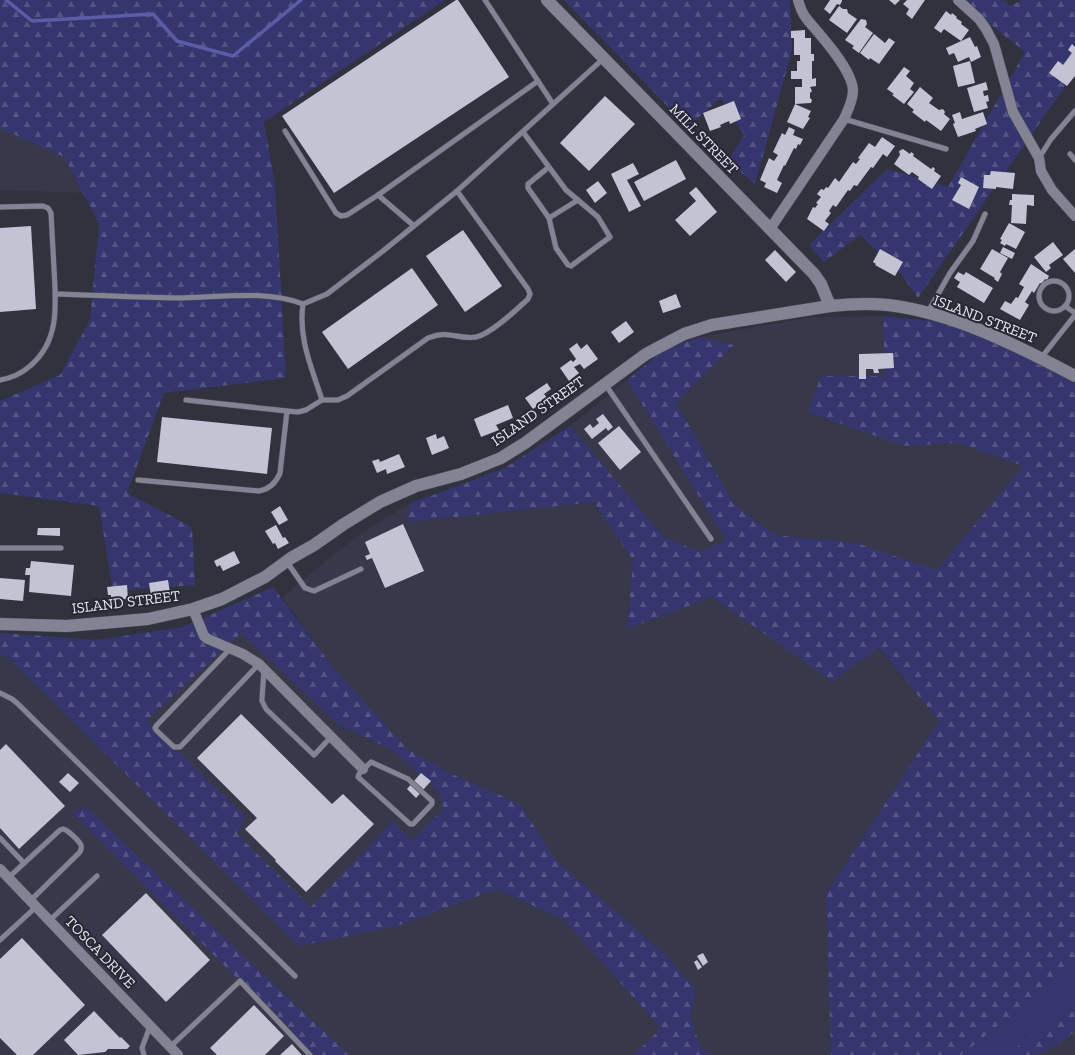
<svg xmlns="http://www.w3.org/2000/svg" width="1075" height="1055" viewBox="0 0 1075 1055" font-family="'Zilla Slab',serif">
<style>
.built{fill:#37394b}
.forest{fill:url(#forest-firs);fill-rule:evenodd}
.park{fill:#36366f}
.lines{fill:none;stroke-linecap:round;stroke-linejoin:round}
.stream{stroke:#5b5ca8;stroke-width:3.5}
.building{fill:#c2c4d4}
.lane-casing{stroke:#4e4f5a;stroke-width:6}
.street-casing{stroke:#4e4f5a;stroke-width:11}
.secondary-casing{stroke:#4e4f5a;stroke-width:13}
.lane{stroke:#828493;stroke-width:5}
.street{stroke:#828493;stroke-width:10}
.secondary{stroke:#828493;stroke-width:12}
.labels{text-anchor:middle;stroke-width:4;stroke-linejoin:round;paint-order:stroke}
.street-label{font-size:15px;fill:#e6e7ef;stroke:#272834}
</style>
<defs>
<pattern id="forest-firs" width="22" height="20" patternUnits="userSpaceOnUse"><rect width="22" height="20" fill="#36366f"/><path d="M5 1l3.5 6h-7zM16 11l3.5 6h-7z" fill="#535384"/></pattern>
</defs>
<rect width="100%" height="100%" fill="#30323e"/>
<g class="built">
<path d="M0,51L115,194L0,190Z"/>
<path d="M883,316L885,376H821L904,446L959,443L1023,466L937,570L856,543L775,535L734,504L676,402L734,345L700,337L806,318Z"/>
<path d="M627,380L726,540L700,552L664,537L570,426Z"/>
<path d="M594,502L633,560L627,629L712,597L832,680L878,648L939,721L826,894L831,1055H712L701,1048L690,1018L696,990L662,951L556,860L520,804L452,774L407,749L332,666L282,597L361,533L409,504L408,522Z"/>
<path d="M241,632L338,724L392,750L440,793L443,809L412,841L393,821L311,908L237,834L147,720Z"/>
<path d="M0,654L11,660L299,945L397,926L497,889L564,920L661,1028L634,1055H349L86,807L73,812L313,1055H0Z"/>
<path d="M1075,1031V1055H1038L1063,1041Z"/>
</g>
<g class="forest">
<path d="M0,0H445L264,122L275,185L286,378L164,393L127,493L192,527L195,585L113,591L99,506L0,493V401L60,375L90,320L99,224L64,157L0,128Z"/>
<path d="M564,0H790L792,50L755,184L728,161L744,135L721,98L688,127Z"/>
<path d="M960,0H1003L1010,6L1022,0H1075V72L918,298L901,274L860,235L824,262L809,245L887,169L948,187L1025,52Z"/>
<path d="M883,316L983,326L1075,376V1031L1063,1041L1038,1055H831L826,894L939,721L879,648L832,681L712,597L627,629L633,560L594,502L408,522L409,504L503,469L570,426L664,537L700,552L726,540L627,380L664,350L700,337L734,345L676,403L734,504L775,535L856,543L937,570L1023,466L959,443L904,446L808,412L821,376H885Z"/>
<path d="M273,587L332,666L407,749L452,774L520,804L556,860L662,951L696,990L690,1018L701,1048L712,1055H634L661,1028L564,920L497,889L397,926L299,946L11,660L0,654V633L97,640L183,627ZM241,633L338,724L392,750L440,793L443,809L412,841L393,821L311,907L237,834L245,817L147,720Z"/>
<path d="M86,807L349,1055H313L72,812Z"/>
</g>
<path class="park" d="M1075,965V1001L1007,1055H961Z"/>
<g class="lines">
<path class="stream" d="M6,0L32,21L153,14L177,41L233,56L301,0"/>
</g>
<g class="building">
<path d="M456,0H458L509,77L334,193L282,116Z"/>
<path d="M830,0H842V1L840,5L837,4L830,14L824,9Z"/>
<path d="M889,0H900L895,5Z"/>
<path d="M907,0H925L912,19L906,14L909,9L903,4Z"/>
<path d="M839,6L843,9H847L848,13L857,19L847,33L829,20Z"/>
<path d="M946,11L951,15L952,13L957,17L956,18L962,22L961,24L969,30L961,41L944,29L941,33L934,28Z"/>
<path d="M861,19L866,20L867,24L865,27L873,33L859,53L852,48L854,46L845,40Z"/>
<path d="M805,30V38H811V54H814V61H812V79L816,78V86L810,87L812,91L810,93V98L812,100L811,103L795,104V87H802V79H791V71H797V61H800V55H794V38H791V31Z"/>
<path d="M874,34L885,43L889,38L895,42L879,64L870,58L869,60L860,53Z"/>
<path d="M970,37L975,47L977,46L981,57L971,62L969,57L958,62L954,53L949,55L946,48Z"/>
<path d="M1072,44L1075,47V76L1067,86L1049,73L1058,61L1063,65L1072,53L1068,50Z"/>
<path d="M970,61L975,83L958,87L953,66Z"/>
<path d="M904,67L910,71L906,76L914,83L910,89L914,92L904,104L892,95L894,94L887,89Z"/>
<path d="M986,82L988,90L983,91L984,96L988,95L989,101L986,102L988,108L974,112L967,88Z"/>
<path d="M920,87L933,98L929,103L939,110L943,109L945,112L944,114L950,119L941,131L926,120L925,122L912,112L914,110L907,104Z"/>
<path d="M605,96L635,124L589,171L560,143Z"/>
<path d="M734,101L741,119L730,124L729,121L720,125L721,127L710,131L703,113Z"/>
<path d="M795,104L811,111L808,117L810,118L803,129L787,122Z"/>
<path d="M960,112L962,119L983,112L987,124L975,129L976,131L958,137L953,124L955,123L952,115Z"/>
<path d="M789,127L795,130L793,135L803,139L800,145L798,144L796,149L794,148L785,166L784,165L777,180L782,183L777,193L764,187L766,183L760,180L769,158L774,161L778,155L773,152L782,133L785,135Z"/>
<path d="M882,137L895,146L887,157L883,154L873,168L871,167L857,186L854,185L850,191L848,190L836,207L833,205L829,211L831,213L825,221L829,224L824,231L807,219L813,207L815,208L818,204L816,203L821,197L817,194L821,189L824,190L826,187L828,188L835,178L839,182L853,162L856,164L860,159L858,158L869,143L875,147Z"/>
<path d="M903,149L910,154L911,152L914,154L913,156L931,169L933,167L935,169L934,171L941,176L932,189L918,179L919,177L912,172L909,175L894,164L900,155L899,151Z"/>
<path d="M676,160L686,179L644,201L634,182Z"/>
<path d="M633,163L639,174L627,180L641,206L629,212L611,174Z"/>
<path d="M991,171L1015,173L1013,189L996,187V189L983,188L984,175H990Z"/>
<path d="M961,177L979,187L969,209L952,200L961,185L958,183Z"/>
<path d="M598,181L607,193L595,203L586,190Z"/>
<path d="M696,187L717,212L690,236L675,220L696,201L689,193Z"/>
<path d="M1012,194L1034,195V206L1027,205L1026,224L1011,223L1012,205H1009L1010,200H1012Z"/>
<path d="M1009,223L1025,232L1016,249L1006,244L1005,246L1000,243L1002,240L1000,239Z"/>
<path d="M31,226L36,309L0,312V228Z"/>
<path d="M463,230L502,286L465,312L426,256Z"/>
<path d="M1053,242L1063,255L1049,265L1051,268L1046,272L1034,257Z"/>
<path d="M1003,247L1015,253L1012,259L1000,253Z"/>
<path d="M880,249L903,262L895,276L875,265L876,264L873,262Z"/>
<path d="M992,249L1008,258L1000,272L1002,274L998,282L994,279L995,278L980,269Z"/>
<path d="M1075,249V273L1063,259Z"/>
<path d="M775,250L796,272L786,282L765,260Z"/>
<path d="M1031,264L1049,276L1047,280L1045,279L1042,284L1040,283L1034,293L1032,291L1025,302L1029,305L1020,320L1000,309L1005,301L1011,304L1016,297L1018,298L1024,287L1019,284Z"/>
<path d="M412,268L438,305L348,369L322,332Z"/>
<path d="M958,272L964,275L966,272L993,288L984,303L957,287L960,282L954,278Z"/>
<path d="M676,294L681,307L663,313L659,301Z"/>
<path d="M626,321L634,332L619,343L611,332Z"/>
<path d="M577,343L581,349L587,344L598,359L584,369L580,364L574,367L579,373L569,381L560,368L571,360L573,362L576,359L569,349Z"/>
<path d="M893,353L894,368L878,369L879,373H874L873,369H866V379H859V354Z"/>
<path d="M547,383L551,389L544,394L548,399L533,409L525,398Z"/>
<path d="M508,405L513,418L496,425L499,430L481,437L474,419Z"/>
<path d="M603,414L613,427L608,431L606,428L592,439L584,429L590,424L593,428L599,423L596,419Z"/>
<path d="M162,417L272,428L267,474L157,462Z"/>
<path d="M619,426L641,452L620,470L598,443Z"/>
<path d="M436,434L437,439L444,436L449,448L432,455L426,438Z"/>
<path d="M399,454L405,467L387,474L386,469L377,473L372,461L379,459L380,462Z"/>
<path d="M280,506L288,520L279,525L271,512Z"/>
<path d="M403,524L424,571L385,588L372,558L367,560L365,556L370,554L365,542Z"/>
<path d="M276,525L283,538L285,537L289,543L278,549L275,543L273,544L265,531Z"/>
<path d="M38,528H60V536L37,535Z"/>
<path d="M234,551L240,563L223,571L220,565L217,567L214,561Z"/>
<path d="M31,561L74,565L71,596L29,592L30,575H25L26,568H30Z"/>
<path d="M0,578L25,580L23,601L0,599Z"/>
<path d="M168,580L170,593L151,596L149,583Z"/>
<path d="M127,585L128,599L111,600V595H108L107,587Z"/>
<path d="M241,714L332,804L343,794L374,824L306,892L275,861L276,860L245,829L257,818L197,758Z"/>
<path d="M6,744L65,806L19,849L0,828V750Z"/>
<path d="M68,773L79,783L70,792L59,782Z"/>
<path d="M421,773L431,781L416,798L407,789Z"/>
<path d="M146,893L210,960L166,1002L102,935Z"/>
<path d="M22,938L85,1005L33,1055H17L0,1038V959Z"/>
<path d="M703,953L708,962L703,966L697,956Z"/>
<path d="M697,960L702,967L698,970L694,962Z"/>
<path d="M254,1005L284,1036L265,1055H217L210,1048Z"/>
<path d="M94,1011L120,1038L121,1037L130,1046L127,1049H108L105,1052L78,1055L64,1040Z"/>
<path d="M292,1044L302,1055H280Z"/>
</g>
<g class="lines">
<g class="lane-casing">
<g id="lane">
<path d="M485,0L553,104"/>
<path d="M844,119L946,149"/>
<path d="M285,131L336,213L341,216L347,215L378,195L538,81"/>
<path d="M523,132L549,167L528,184V188L549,218L556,248L568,265L571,266L610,237L598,217L566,190L549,167"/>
<path d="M1070,154L1075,160"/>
<path d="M1039,158L1051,139L1075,111"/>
<path d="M378,195L413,225"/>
<path d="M0,207L43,206L48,208L51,213C52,232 53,250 54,269C56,304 60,341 30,366C21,374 12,378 0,380"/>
<path d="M549,218L578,200"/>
<circle cx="1054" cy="296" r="15"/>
<path d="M56,294C98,295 140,298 181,298C221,297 266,290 303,304C298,339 312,368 322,400"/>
<path d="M303,304L327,294L383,251L457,191L603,59"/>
<path d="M1065,306L1075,313"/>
<path d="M928,312L950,273L973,241L985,214"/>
<path d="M1041,358L1075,315"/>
<path d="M605,384L711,539"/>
<path d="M186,400L287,411"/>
<path d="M138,480L259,491C270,489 276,483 280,473L287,411L298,412L306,410L322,400H338L347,396L428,338C448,329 458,340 476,337C491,334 516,310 528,299L530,294L528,289L457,191"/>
<path d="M0,548H61"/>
<path d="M287,562L305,588L314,591L361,569"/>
<path d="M230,649L157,725L155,728L156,730L174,747H180L259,664"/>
<path d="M264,671L262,698V701L266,709L314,755L331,737"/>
<path d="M0,693L12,699L17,703L295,976"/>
<path d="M371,762L408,779L432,801V804L413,824H410L358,777L359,774Z"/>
<path d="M0,838L24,863"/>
<path d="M8,878L60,830L63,829C68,830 79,841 81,845C82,848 81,849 80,852L30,901"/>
<path d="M49,921L97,876"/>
<path d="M0,940L36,907"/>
<path d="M170,1047L240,981L310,1055"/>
<path d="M144,1055L142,1048L150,1026"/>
</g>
</g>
<g class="street-casing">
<g id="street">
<path d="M958,0L979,19L986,29L994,44L1013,112L1039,158L1041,171L1052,190L1075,216"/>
<path d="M770,229L844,119C848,110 853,101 853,90C852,72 829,45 817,31C806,18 803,17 798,0"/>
<path d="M193,609L204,636L208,639L243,654L259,664L363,769"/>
<path d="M0,869L178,1055"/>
</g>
</g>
<g class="secondary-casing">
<g id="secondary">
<path d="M547,0L814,274L821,284L830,306"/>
<path d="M0,624L67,626L148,619L193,609L222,599L265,577L291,558L314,545L344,524L380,502L416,486L461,474L501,458L525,443L646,354L684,334L712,325L830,306C848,304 869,303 888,305C954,313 1016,345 1075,376"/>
</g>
</g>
<use href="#lane" class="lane"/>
<use href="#street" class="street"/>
<use href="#secondary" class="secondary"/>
</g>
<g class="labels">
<g class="street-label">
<text transform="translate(704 139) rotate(46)" y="5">MILL STREET</text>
<text transform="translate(985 319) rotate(21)" y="5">ISLAND STREET</text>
<text transform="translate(538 411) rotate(-35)" y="5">ISLAND STREET</text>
<text transform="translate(126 602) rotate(-7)" y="5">ISLAND STREET</text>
<text transform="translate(100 952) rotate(46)" y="5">TOSCA DRIVE</text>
</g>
</g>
</svg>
